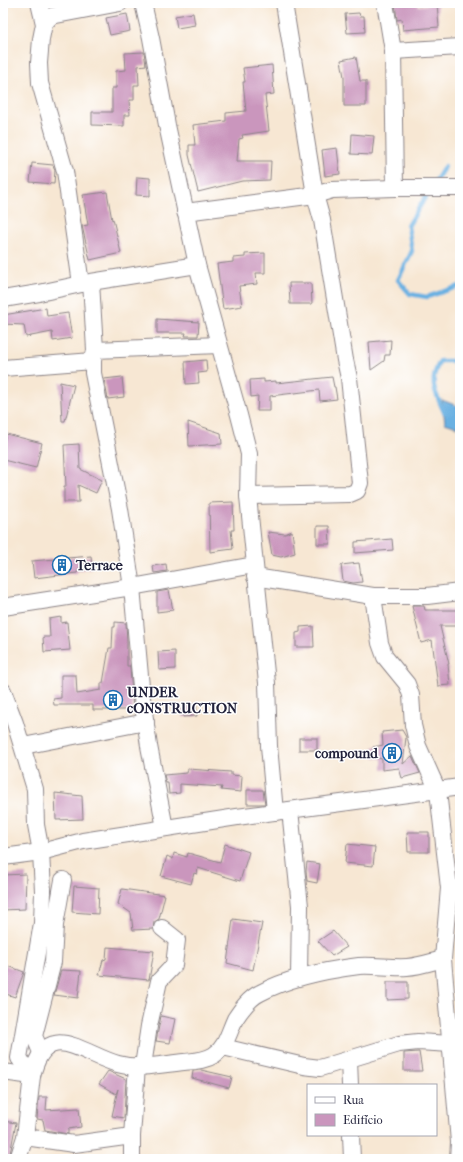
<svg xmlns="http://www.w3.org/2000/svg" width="463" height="1162" viewBox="0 0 463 1162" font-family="'IM FELL French Canon',serif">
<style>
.water{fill:#6bb1e2;stroke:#466a8e}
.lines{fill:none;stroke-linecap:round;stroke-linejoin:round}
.stream{stroke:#6bb1e2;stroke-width:4.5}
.building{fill:#ca96bd}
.minor-casing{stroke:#8c8487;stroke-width:18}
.minor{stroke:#fff;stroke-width:16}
.labels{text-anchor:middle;stroke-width:3;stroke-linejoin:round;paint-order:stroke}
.poi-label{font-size:14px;font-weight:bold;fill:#22223b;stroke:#fff;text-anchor:start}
</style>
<rect width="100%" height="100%" fill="#fff"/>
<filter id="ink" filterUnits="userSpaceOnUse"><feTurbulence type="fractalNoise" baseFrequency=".025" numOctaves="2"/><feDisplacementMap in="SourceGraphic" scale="8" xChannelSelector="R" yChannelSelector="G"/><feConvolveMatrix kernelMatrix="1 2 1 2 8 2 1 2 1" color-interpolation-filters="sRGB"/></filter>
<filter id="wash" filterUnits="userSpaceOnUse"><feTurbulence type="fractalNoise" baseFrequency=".012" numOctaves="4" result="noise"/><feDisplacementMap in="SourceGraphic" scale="16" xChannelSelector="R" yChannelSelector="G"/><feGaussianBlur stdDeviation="0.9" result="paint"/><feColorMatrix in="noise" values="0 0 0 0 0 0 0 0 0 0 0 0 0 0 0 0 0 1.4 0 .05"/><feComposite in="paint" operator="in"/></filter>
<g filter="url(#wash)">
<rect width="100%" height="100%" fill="#f7e7d3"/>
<path class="water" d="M442,400L460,407V428L445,423Z"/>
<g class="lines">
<g class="stream">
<path d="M433,185L445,166"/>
<path d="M429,191L408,226L412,251L398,280L410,294L427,297L460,286"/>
<path d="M444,412C435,392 428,382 440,361H460"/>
</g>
</g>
<g id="blocks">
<g class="building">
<path d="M395,3H418V6L437,4L439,27L403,30L402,19L397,20Z"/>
<path d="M193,13L195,25L177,28L175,16Z"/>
<path d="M359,13L360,16H364L365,32L347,33L345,14Z"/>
<path d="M127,14L130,31L110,35L106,18Z"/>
<path d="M144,52L146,65L138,66L139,85H134V100H129L130,115H124V126L92,125V112H112V88H116V71L126,70L125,53Z"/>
<path d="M356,57L360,81H366V106H344V77L341,60Z"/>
<path d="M272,65L274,94L265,95L269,131L242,135L243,138L239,139L237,161H271L270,180L242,181L198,192L189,155V145H195L193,125L226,121V113L246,111L243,82H245L243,68Z"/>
<path d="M352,134L374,136L372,155L351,154Z"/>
<path d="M337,148L340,174L325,176L322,150Z"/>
<path d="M32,163L53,165L55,170L54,184L30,182Z"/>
<path d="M137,177L150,178V196L136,195Z"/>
<path d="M107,192L112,220L113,219L121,253L90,260L82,226L88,225L83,195Z"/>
<path d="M265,253V273H256L257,284L239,286L242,306L223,309L217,264L233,262V258L245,257V254Z"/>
<path d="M289,283H311L312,304H290Z"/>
<path d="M46,308L47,316L68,313L72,338L53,341L52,332L26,337L24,325L3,324V315Z"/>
<path d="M157,319L199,322L198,336H185L186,333H157Z"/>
<path d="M391,340L390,355H385L384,361L371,370L369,342Z"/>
<path d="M206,360L207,372L198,373L199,383L186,384L185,362Z"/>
<path d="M122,377L124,397L108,399L104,379Z"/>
<path d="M332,377L334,387H335L337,399L320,401L319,390L270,396V411H257L258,396L251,397L250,380L264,379V382L276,381V383Z"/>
<path d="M60,382L74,385L65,421H62Z"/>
<path d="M188,422L221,433L222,444L189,446Z"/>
<path d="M6,434L42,443L36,468L3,460V446Z"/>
<path d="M79,444L80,469L102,480L96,493L78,485L79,502H64V487H66L64,445Z"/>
<path d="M233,502L234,530H231L233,549L210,552L209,503Z"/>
<path d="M317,526H329L330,544H317Z"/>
<path d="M292,531L295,553L281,557L272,555L268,532L285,534Z"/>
<path d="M392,539L393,550L355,553V542Z"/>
<path d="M91,556L92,568L78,570L77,573L34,578L32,561Z"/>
<path d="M359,563L362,582L353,583L343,581L341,565Z"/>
<path d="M166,564L167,571L154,573L153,566Z"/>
<path d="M169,590L173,610L157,612V592Z"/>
<path d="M412,606H424L425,610H457L458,626H440L449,664H448L450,685L438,686L432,640L421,643Z"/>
<path d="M61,617V623L67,622L70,650L44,652L43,637H50L49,619Z"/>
<path d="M115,622L126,623L127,642V666H130L133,710H93V705H54L53,699L61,698V675H76L77,694L101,690V683H103L109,648H112L113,627H115Z"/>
<path d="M313,626L314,647H296V633L300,632V627Z"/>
<path d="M175,651V669L159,670L158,652Z"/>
<path d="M196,704L197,716L183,717L182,705Z"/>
<path d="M402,730L406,737L403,764L412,756L420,773L402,778L399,768L382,770V759L374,757L373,747L383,745L382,732Z"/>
<rect x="299" y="738" width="18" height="12"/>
<path d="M188,769L231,772V775L242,776L241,792L221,790L222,787L180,784V793L169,794L168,783H166L164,775L187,773Z"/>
<path d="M247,790H263L265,804H247Z"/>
<path d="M55,793L82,796L83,819L56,820Z"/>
<path d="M407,832H429V852H408Z"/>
<path d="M225,844L249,852L240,881L198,868L197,874L194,873L191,884L161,876L167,856L173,859L174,853L187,857L188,853L220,862Z"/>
<path d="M347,844L375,847L373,866L345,863Z"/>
<path d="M307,862L320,864L317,883L307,881L306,871Z"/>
<path d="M26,874L25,909L3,910V875Z"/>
<path d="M74,886L99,888L98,914L72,912Z"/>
<path d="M122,889L165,895L159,919L154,922L153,929L133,930L131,913L118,904Z"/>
<path d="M233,919L262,923L253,970L227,963Z"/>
<path d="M333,931L347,947L332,956L318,941Z"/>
<path d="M107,947L154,951L149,980L99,975L103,960L106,959Z"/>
<path d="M3,964L24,972L15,997L3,993Z"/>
<path d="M61,970L81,971L78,998L54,995Z"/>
<path d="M387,982H408V999L387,1000Z"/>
<path d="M161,1016L175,1019L170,1043L156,1041Z"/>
<path d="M419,1052L422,1071H404V1053Z"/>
<path d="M201,1070L232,1077L229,1088L192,1078L193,1071Z"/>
<path d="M108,1071L126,1079L124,1118L112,1116L118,1089L116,1094L99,1084Z"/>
<path d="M39,1097H47L46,1110L79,1108L81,1127L68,1129V1134L45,1130L43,1120L37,1119Z"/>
<path d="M3,1121L16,1123L9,1159H3Z"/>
</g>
</g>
</g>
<g filter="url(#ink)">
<use href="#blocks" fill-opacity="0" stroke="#8c8487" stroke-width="1"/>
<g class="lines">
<g class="minor-casing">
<g id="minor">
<path d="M39,3L44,24L41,39L39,63L40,83L65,171L81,284"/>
<path d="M143,3L151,38L167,125L197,265L239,415L249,454L248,496L267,683L269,746L275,812"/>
<path d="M385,3L393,51L395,188"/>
<path d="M44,24L51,16L120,3"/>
<path d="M393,51L460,47"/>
<path d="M185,212L315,195L332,190L395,188H460"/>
<path d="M91,282L95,350L93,361V373L120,509L132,587L142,698L149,746L165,828"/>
<path d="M3,299L39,293L91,282L197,265"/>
<path d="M95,350L219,345"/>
<path d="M3,368L93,361"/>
<path d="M248,496L350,494L357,491L360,483L349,378L345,360L322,220L315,195L284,3"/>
<path d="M255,577L373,596H427L460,592"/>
<path d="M373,596L380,643L385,657L407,684L411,695L413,725L418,746L438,791L449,888L443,959L459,1142L458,1159"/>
<path d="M3,607L132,587L254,565"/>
<path d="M3,691L15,723L35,789L36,825L41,852L43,891L42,923L19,1058L32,1076L25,1137L18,1159"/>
<path d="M23,746L146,722"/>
<path d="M290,810L300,906L299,977"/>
<path d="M3,857L41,852L83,841L237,817L460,787"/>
<path d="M223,1047L304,1066L320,1068L399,1044L418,1042L451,1044"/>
<path d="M41,1052L34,1036L53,962L55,925L63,880"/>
<path d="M349,1060L350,1085"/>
<path d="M143,1066L149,1026L159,981L174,965L177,940L162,928"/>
<path d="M3,1072L32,1076C46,1017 82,1054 118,1064C139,1070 163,1064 184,1062C194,1061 205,1061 214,1055C226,1047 229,1032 235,1019C241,1010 249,998 260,993C288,978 327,970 359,966C375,965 391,968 407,967C420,966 431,962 443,959"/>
<path d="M351,1135L352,1159"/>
<path d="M25,1137L74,1144L132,1136"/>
<path d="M132,1159V1136L137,1066"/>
</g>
</g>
<use href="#minor" class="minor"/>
</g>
</g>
<defs>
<g id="building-ring" transform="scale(1)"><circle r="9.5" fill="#fff" stroke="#1f6fb2" stroke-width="1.5"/><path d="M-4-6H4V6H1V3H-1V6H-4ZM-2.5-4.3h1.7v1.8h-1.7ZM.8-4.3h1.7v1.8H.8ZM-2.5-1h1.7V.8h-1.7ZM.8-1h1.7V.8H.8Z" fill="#1f6fb2"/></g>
</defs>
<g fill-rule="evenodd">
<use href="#building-ring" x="62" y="565"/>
<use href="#building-ring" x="113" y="700"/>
<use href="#building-ring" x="392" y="753"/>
</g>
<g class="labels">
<g class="poi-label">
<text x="76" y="570">Terrace</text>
<text x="127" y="697">UNDER<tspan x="127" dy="16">cONSTRUCTION</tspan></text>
<text x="378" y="758" text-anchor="end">compound</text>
</g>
</g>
<rect width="463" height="1162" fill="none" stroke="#fff" stroke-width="16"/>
<rect x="307" y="1084" width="130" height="52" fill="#ffffff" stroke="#a7a7b1"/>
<rect x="315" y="1097" width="20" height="6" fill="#ffffff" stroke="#a7a7b1"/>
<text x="343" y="1104" font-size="12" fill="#22223b">Rua</text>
<rect x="315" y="1114" width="20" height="12" fill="#ca96bd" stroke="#a7a7b1"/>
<text x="343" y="1124" font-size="12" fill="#22223b">Edifício</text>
</svg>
